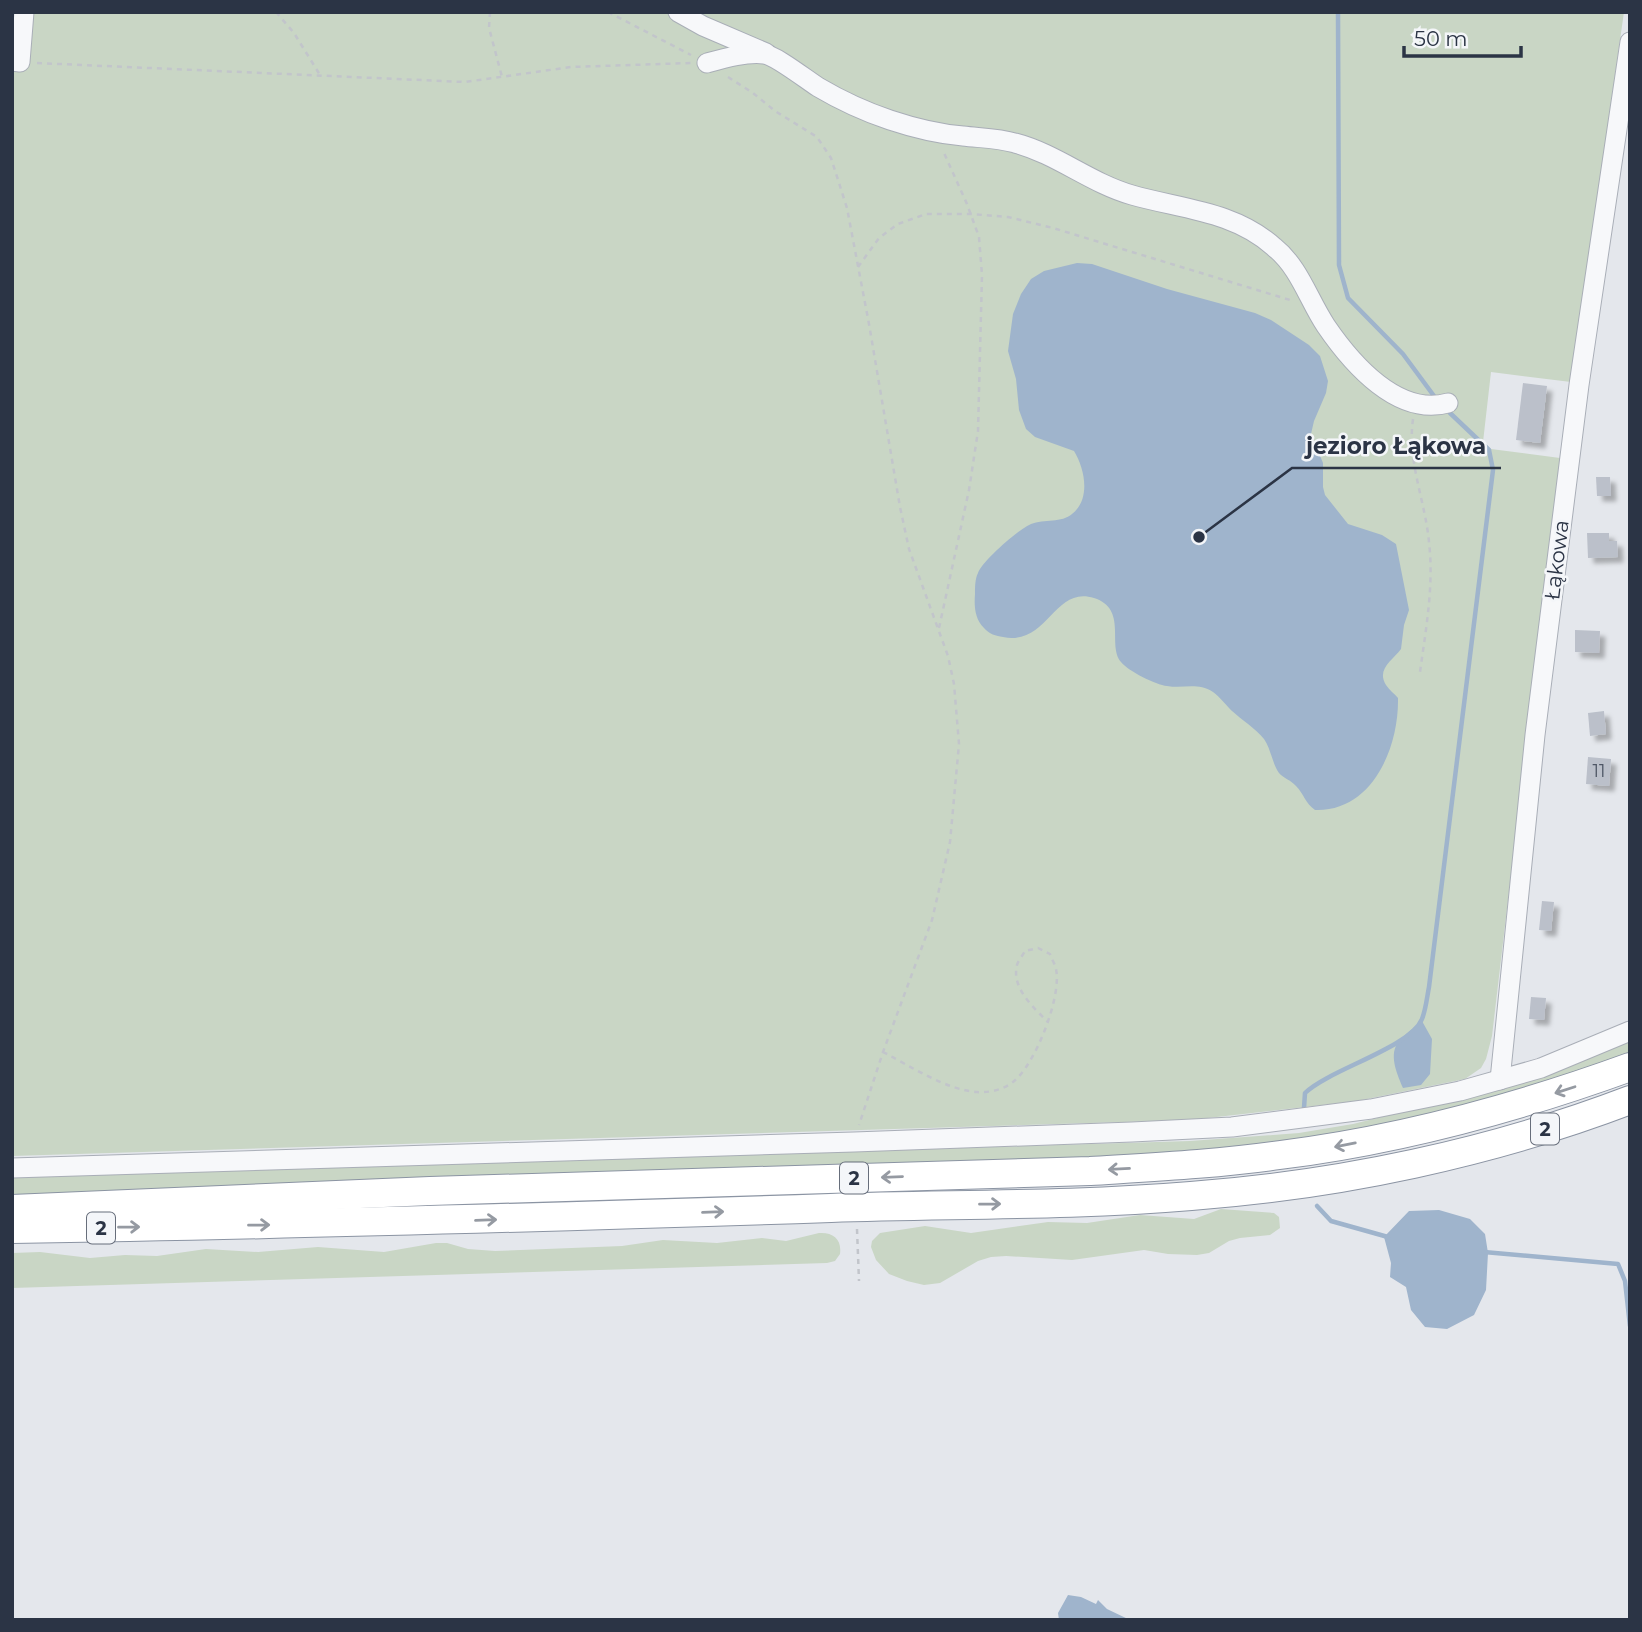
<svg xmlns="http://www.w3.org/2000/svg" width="1642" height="1632" viewBox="0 0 1642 1632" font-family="Montserrat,sans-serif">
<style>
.green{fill:#c9d6c5}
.water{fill:#9fb4cc}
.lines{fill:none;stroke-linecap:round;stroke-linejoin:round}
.stream{stroke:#9fb4cc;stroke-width:4.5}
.building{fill:#bbc0ca;filter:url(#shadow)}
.minor-casing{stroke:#a9aeb7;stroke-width:21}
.highway-casing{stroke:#8b94a3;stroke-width:30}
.path{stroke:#c2c5cb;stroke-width:2.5;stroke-dasharray:5 5;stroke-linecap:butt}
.minor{stroke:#f7f8fa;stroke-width:19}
.highway{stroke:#fff;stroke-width:28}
.oneway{stroke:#959aa2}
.labels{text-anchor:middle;stroke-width:5;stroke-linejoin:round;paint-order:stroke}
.number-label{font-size:18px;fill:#4f5766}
.shield{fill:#f4f6f9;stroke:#676e7b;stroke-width:2}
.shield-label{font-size:19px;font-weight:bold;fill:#2b3445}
.street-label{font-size:21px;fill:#2b3445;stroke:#f4f6f9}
.leader{fill:none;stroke:#2b3445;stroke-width:2.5}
.callout-dot{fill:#2b3445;stroke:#f4f6f9;stroke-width:2.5}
.callout-label{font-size:23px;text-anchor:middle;font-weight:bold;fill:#2b3445;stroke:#f4f6f9;stroke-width:5;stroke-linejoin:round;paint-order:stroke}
</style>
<defs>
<filter id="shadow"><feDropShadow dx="5.5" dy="5.5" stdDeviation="2" flood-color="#0004"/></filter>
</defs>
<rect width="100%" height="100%" fill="#e4e7ec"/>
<g class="green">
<path d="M12,12H1624L1571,382L1491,372L1483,442L1491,449L1560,458L1492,1036L1486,1059L1481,1068L1465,1079L1357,1101L1190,1120L12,1156Z"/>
<path d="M1630,1040V1060L1537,1093L1245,1153L12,1203V1177L1190,1141L1299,1133L1353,1124L1483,1092Z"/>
<path d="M1221,1209L1274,1213L1279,1217L1280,1228L1270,1235L1240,1238L1229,1241L1209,1253L1197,1255L1168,1254L1144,1250L1072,1260L1006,1256L991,1257L978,1261L940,1283L924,1285L907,1281L889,1274L876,1260L871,1247L872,1241L880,1233L925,1226L971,1233L1048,1222L1087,1223L1140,1215L1194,1219Z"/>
<path d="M819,1233C833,1232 842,1239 840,1254L835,1261L827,1263L12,1288V1253L40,1252L90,1258L125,1255L157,1256L206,1249L258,1252L318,1247L384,1252L436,1243H447L468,1249L495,1251L622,1246L663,1240L717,1243L762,1238L786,1241Z"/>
</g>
<g class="water">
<path d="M1077,263L1092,264L1167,289L1255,313L1271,320L1309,345L1320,356L1328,381L1326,393L1314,421L1311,434L1323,463V487L1325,495L1348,524L1382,535L1396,544L1409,610L1404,625L1401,649C1393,660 1376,669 1386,685C1389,690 1395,694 1398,698C1399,748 1372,812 1315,810C1305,803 1304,794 1296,786C1291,780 1283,778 1279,773C1272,763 1271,749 1264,739C1255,728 1242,720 1232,711C1226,705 1220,697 1213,692C1197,682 1184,689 1167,686C1156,685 1128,671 1121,662C1107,645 1128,609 1094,598C1054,585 1048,646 1003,637C996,636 989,634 984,628C975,619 974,607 975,594C975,587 975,579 978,573C982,561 1019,529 1031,524C1044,519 1062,523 1072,514C1091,499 1085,469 1074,451L1035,437L1026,429L1019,410L1016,379L1008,351L1013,314L1021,294L1031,279L1044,271Z"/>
<path d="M1422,1021L1432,1039L1430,1074L1421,1085L1403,1088C1398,1076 1389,1057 1397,1044C1400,1038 1416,1026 1422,1021Z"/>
<path d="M1439,1210L1470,1219L1485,1234L1488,1253L1486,1290L1474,1315L1447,1329L1425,1327L1411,1310L1406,1287L1390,1277L1391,1263L1384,1237L1409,1211Z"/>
<path d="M1068,1595L1081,1597L1096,1604L1098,1600L1107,1609L1130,1620H1059L1058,1613Z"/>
</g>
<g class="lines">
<g class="stream">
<path d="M1338,12L1339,265L1348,298L1403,354L1434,396"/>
<path d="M1304,1108L1305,1093C1330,1069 1410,1048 1422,1019C1426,1009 1427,997 1429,987L1493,470L1489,450L1450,413"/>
<path d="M1317,1206L1331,1221L1388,1237"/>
<path d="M1484,1252L1618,1264L1625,1281L1630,1326"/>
</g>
</g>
<g class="building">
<path d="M1523,383L1547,386L1540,443L1516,440Z"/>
<path d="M1596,477H1610L1611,496H1597Z"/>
<path d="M1587,533H1609V541H1617L1618,557L1588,558Z"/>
<path d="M1575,630L1600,631L1599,653L1575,652Z"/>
<path d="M1604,711L1606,734L1590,736L1588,713Z"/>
<path d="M1588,757L1611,759L1609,786L1586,784Z"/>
<path d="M1542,901L1554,902L1551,931L1539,930Z"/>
<path d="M1531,997L1546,998L1544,1020L1529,1019Z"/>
</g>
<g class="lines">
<g class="minor-casing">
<g id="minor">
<path d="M678,12L703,26L766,53"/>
<path d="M12,61L20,62L24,12"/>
<path d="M707,63C725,58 746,52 764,54C775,55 807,80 818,87C840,100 866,112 890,120C914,128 938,134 963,136C980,138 998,138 1015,143C1057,154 1090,183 1132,195C1181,209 1234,211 1274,247C1300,268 1308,299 1326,326C1352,364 1398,417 1448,403"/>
<path d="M1500,1080L1535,735L1579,385L1630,42"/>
<path d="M12,1168L854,1142L1132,1132L1232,1127L1371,1109L1460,1091L1541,1068L1630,1031"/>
</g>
</g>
<g class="highway-casing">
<g id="highway">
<path d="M12,1209L430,1191L1090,1171C1154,1167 1217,1164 1280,1155C1400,1140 1517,1108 1630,1067"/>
<path d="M12,1229C285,1225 558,1217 831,1208C951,1204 1071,1206 1191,1196C1339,1185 1491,1153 1630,1100"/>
</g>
</g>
<g class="path">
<path d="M276,12L294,33L320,75"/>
<path d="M490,12L489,28L502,77"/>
<path d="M608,12L691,55"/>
<path d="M37,63L465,82L571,67L691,63"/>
<path d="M728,77L753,93L775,111L817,137L831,158L847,208L869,324L900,507L909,549L948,656L954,684L959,744L950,842L932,920L883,1052L859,1125"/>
<path d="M858,267L879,238L898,224L926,214H971L1008,217L1053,228L1290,300"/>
<path d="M1413,419C1407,461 1425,500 1429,542C1434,586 1426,628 1420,672"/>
<path d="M939,628L969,490L978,431L982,275L979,237L967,204L944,153"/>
<path d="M883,1052C910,1066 946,1090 977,1092C988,1093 1003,1090 1013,1082C1035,1065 1062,997 1056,969C1055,964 1051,958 1050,954L1038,948L1025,951C1023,955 1018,961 1017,965C1011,988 1034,1008 1048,1022"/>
<path d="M857,1229L859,1281"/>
</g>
<use href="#minor" class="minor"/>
<use href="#highway" class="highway"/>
</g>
<defs><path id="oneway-shaft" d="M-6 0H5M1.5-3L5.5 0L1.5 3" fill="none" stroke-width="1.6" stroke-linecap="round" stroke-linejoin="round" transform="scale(1.75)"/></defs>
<g class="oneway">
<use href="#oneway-shaft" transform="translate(1565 1090) rotate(162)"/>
<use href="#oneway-shaft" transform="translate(1345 1145) rotate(169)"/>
<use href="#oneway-shaft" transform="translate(1119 1169) rotate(177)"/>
<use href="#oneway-shaft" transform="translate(892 1177) rotate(178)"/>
<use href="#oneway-shaft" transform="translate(990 1204) rotate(-1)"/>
<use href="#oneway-shaft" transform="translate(713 1212) rotate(-2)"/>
<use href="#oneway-shaft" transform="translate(486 1220) rotate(-2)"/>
<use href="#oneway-shaft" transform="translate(259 1225) rotate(-1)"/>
<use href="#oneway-shaft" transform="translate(129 1227) rotate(-1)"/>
</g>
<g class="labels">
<g class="number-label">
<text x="1599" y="777">11</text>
</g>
<g class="shield">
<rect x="1531" y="1113.5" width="28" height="31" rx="5"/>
<rect x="840" y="1162.5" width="28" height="31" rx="5"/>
<rect x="87" y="1212.5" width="28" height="31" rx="5"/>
</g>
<g class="shield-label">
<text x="1545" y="1136">2</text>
<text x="854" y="1185">2</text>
<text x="101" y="1235">2</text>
</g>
<g class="street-label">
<text transform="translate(1557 560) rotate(-83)" y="7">Łąkowa</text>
</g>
</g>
<path class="leader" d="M1199 537L1292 468H1501"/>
<circle class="callout-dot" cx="1199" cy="537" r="7"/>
<g class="callout-label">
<text x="1396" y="454">jezioro Łąkowa</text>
</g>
<rect width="1642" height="1632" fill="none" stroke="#2b3445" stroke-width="28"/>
<path d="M1404 46v10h117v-10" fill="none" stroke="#2b3445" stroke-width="3.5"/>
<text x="1414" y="46" font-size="21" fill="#2b3445" stroke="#f4f6f9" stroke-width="5" paint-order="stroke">50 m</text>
</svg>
